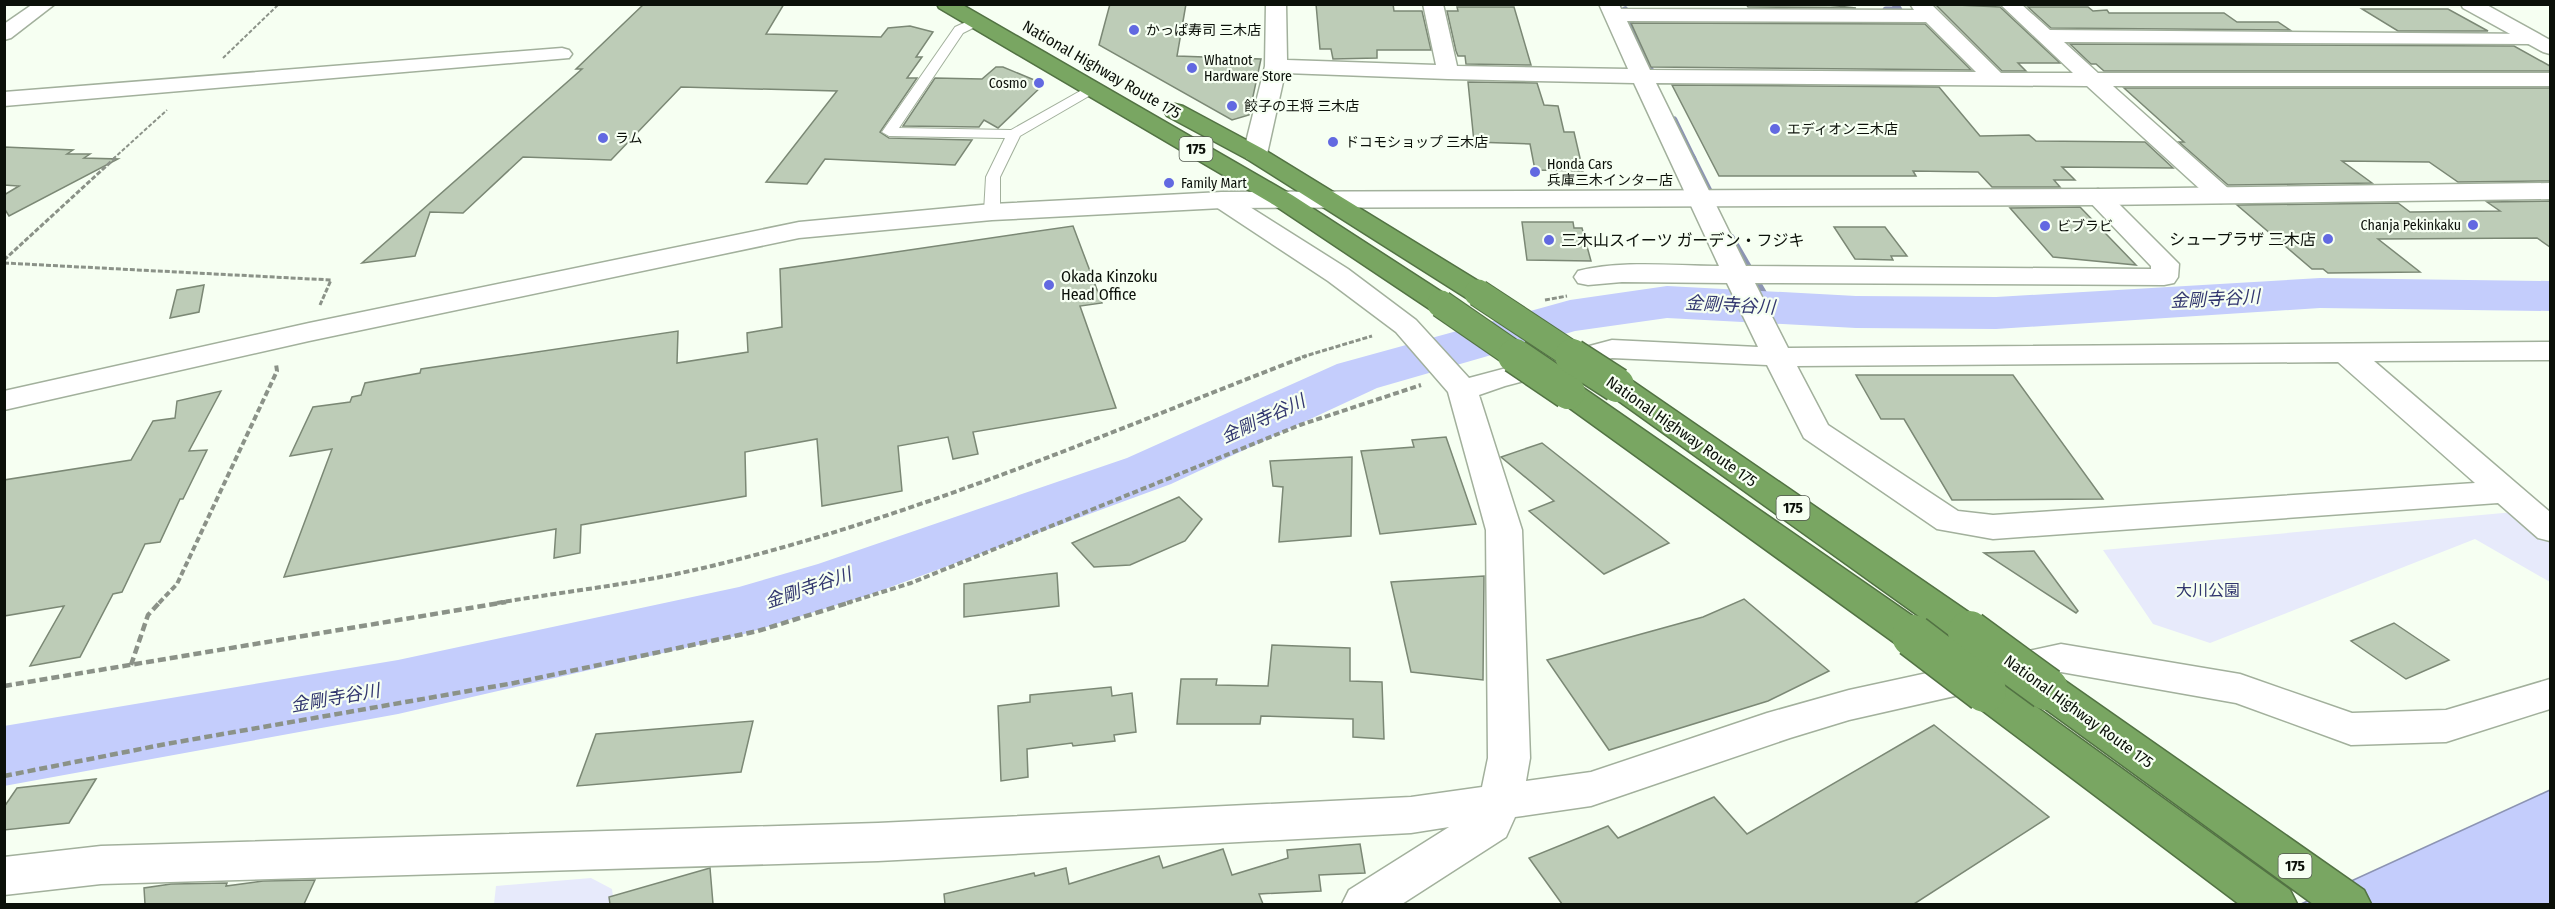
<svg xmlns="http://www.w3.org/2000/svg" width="2555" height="909" viewBox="0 0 2555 909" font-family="'Fira Sans Condensed','Noto Sans JP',sans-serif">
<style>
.green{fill:#e7eafb}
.water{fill:#c4cdfc;stroke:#8c94b3;stroke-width:1.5}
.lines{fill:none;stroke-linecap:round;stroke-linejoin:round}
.stream-far1{stroke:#8c94b3;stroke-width:7}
.stream{stroke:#8c94b3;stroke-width:8}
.river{fill:#c4cdfc;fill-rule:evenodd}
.building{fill:#bdccb7;stroke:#7b8875;stroke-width:1.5}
.lane-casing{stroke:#a2b09c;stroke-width:2}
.street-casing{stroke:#a2b09c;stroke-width:3}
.secondary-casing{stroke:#a2b09c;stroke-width:3}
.highway-casing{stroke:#527243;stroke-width:3}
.path-far3{stroke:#8b9288;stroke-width:2;stroke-dasharray:4 2;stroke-linecap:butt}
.path-far2{stroke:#8b9288;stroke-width:3;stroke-dasharray:5 2;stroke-linecap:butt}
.path-far1{stroke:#8b9288;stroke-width:4;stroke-dasharray:6 3;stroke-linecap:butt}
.path{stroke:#8b9288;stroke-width:4.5;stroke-dasharray:8 4;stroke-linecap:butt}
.lane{fill:#fff;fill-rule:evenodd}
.street{fill:#fff;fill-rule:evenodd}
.secondary{fill:#fff;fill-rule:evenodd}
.highway{fill:#79a662;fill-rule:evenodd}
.highway-bridge-far2-casing{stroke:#527243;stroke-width:29;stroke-linecap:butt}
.highway-bridge-far1-casing{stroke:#527243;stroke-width:37;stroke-linecap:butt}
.highway-bridge-casing{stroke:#527243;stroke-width:45;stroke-linecap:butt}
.highway-bridge-far2{stroke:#79a662;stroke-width:27}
.highway-bridge-far1{stroke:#79a662;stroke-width:34}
.highway-bridge{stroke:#79a662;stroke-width:42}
.poi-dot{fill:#6269e1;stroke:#f6fff2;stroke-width:2}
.labels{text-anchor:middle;stroke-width:4.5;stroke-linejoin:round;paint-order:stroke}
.far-poi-label{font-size:14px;fill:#0b1009;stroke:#f6fff2;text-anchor:start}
.shield{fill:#f6fff2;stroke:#52584f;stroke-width:1.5}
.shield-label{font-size:15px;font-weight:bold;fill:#0b1009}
.street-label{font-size:16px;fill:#0b1009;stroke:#f6fff2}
.poi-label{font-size:16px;fill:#0b1009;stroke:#f6fff2;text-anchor:start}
.park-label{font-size:16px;fill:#31366e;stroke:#f6fff2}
.water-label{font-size:18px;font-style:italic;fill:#32376f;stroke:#f6fff2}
</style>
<rect width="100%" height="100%" fill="#f6fff2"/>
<g class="green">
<path d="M2514,512L2550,541V582L2475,539L2210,643L2153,624L2103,550Z"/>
<path d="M591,878L612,889L614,904H494L496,886Z"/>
</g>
<path class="water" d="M2550,790V904H2301Z"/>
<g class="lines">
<g class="stream-far1">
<path d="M1625,10L1655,81"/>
<path d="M1886,10H1899L1895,4"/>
<path d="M1674,120L1693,159"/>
</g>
<g class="stream">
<path d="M1692,158L1713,200"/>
<path d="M1731,238L1772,309"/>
</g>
<path class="river" d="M2320,278L2550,281V311L2320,308L1996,329L1856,328L1667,318L1575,331L1377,388L1171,484L866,596L741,635L398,714L4,786V726L398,660L739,587L818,564L1127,458L1337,364L1570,300L1667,286L1856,296L1996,297Z"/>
</g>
<g class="building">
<path d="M644,4H784L766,34L881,37L888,28L910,26L933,32L916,57H922L907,78H917L880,132L889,138L972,140L955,165L825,159L807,184L766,182L837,91L681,87L611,160L523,157L463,213L430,212L415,256L362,263L582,69H576Z"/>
<path d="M1110,4H1186L1177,56L1261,59L1249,115L1232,120L1099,45Z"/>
<path d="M1316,4H1393L1394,11H1422L1431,50H1377V58L1333,59L1331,49H1320Z"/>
<path d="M1746,4H1819L1856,8L1748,7Z"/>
<path d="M1935,4L2000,7L2060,63H2018L2026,71H2002Z"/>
<path d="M1457,7H1514L1531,65L1466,64L1465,56H1458L1456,51L1447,11H1458Z"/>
<path d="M2028,7H2088L2093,11L2107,10L2109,13H2224L2237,22H2278L2290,30L2051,28Z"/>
<path d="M2362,9H2448L2488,31H2398Z"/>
<path d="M1631,23L1925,24L1971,70L1651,67Z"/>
<path d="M2070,44L2514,46L2550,66V71H2104L2096,64H2091Z"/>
<path d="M996,67H1003L1044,84L998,128L984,120L979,127L903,126L935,78L982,79Z"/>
<path d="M1468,82L1537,83L1544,105L1558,106L1564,132H1574L1583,171L1535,170L1530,144L1474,142Z"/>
<path d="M1672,85L1939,87L1980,136L2029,135L2036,141L2145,142L2173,168L2062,167L2075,180H2054L2060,187H1992L1978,172L1913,171L1916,176H1719Z"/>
<path d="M2124,88H2550V181L2458,182L2429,162L2342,161L2372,183L2228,185L2179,142H2184Z"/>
<path d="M4,147L73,150L67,154H90L84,158L118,159L9,216L4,208V195L19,186L4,185Z"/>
<path d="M2550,201V247L2537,238L2378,239L2420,272L2328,273L2323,269H2312L2237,205L2398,203L2410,212L2500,211L2487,202Z"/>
<path d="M2080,207L2136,265L2053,257L2010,208Z"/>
<path d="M1522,222H1573L1574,228H1582L1591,261L1527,260Z"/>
<path d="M1073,226L1102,303L1080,306L1116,408L973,432L978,454L953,459L948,437L898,446L902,491L822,506L817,439L745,452L746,496L581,525L580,553L554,558L556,529L284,577L332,449L290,456L313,407L350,402L352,397L361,395L365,383L420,373L421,369L678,331L677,363L748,352L747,333L782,327L780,269Z"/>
<path d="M1834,227H1885L1907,256H1891L1893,260L1855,259Z"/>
<path d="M204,285L199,312L170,318L177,290Z"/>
<path d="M1856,375H2013L2103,499L1952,500L1904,419H1881Z"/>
<path d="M221,391L189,451L207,450L183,499H180L160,542L145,544L122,592L113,594L80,657L30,666L64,606L4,616V480L131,460L153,421L175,418L177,401Z"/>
<path d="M1446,437L1476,524L1380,534L1361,451L1414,447L1412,440Z"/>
<path d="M1542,443L1669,543L1604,574L1529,511L1554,501L1501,457Z"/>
<path d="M1352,457L1351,536L1279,542L1283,487L1273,486L1270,461Z"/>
<path d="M1179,497L1202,519L1185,541L1130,565L1094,567L1072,543Z"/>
<path d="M2034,551L2078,611L2076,613L1984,553Z"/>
<path d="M1057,573L1059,606L964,617V584Z"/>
<path d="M1484,576L1483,680L1411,672L1391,582Z"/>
<path d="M1744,599L1829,671L1768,701L1609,750L1547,660L1703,617Z"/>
<path d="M2394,623L2449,660L2406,679L2351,641Z"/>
<path d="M1272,645L1350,648V681L1382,682L1384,739L1353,737V719L1261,716L1260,724H1177L1181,679H1217L1216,685L1268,686Z"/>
<path d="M1111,687L1112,696L1132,693L1136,732L1114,735L1115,741L1073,746L1072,743L1027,749L1028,777L1001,781L998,706L1030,702V695Z"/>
<path d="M753,721L741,772L577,786L596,734Z"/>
<path d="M1934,725L2049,817L1914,904H1562L1529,858L1608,826L1618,838L1714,797L1747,834Z"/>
<path d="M96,779L69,823L4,830V807L17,788Z"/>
<path d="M1360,844L1365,873L1319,875L1321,891L1259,894L1263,904H945L944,894L1034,873L1035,876L1066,868L1069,884L1159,856L1163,868L1223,849L1232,875L1288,858L1287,850Z"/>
<path d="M710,868L713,904H610L609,897Z"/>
<path d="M315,880L304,904H145L144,888L171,884L227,883L226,886L263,881Z"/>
</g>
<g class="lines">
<g class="lane-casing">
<path id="lane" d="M977,17L981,18V24L963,33L899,128L1011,130L1089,86L1094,85L1101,89L1020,136L1000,177V212L992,217L984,212L986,177L1005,138L889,136L882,132L955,27Z"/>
</g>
<g class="street-casing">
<g id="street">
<path d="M33,4H55L11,38L4,40V24Z"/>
<path d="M1266,4H1286L1287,60L1436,65L1423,4H1443L1457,66L1628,69L1599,4H1619L1621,9L1914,10L1910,4H1931L2001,73H2073L2000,4H2021L2050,30L2538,34L2541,38L2538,42L2531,44L2064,42L2098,73H2550V86H2113L2230,190L2234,195L2230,200L2221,203L2212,200L2087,86L1656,83L1746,266L2151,269V266L2085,197L2089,192L2098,189L2107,192L2179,264L2178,277L2174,283L2164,285L1755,283L1788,348L2550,342V360L2374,361L2550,512V541L2538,538L2498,503L1993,539L1937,529L1804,438L1767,365L1612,358L1505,386L1479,395L1522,530L1530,758L1526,781L1591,772L1767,713L1849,690L2061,644L2240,674L2352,713L2446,710L2550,679V709L2446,742L2351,745L2236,703L2061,672L1849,720L1790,738L1591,806L1515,817L1506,837L1402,904H1342L1349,890L1449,827L1411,833L878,861L101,884L4,895V857L101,846L878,823L1411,797L1482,787L1488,758L1486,530L1448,392L1396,332L1328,281L1213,205L1209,200L1213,195L1222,192L1231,195L1348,269L1416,320L1469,378L1612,340L1758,347L1727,283L1622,282L1588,285L1578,283L1574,277L1578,271C1623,260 1673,266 1719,266L1634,83L1448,79L1285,73L1267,154L1263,159L1255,161L1247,159L1243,154L1265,66ZM1627,21L1926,22L1976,72L1650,70ZM2338,362L2475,483L1993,515L1958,511L1828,425L1797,366Z"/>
<path d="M562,48L569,50L572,54L569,58L4,106V92Z"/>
</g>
</g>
<g class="secondary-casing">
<g id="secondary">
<path d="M2461,4H2485L2550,40V54L2543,52L2463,8Z"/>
<path d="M2550,183V199L2098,205L1222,208L992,220L799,238L309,341L4,410V391L309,323L799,222L992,204L1222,192L2098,189Z"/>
</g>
</g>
<g class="highway-casing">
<g id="highway">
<path d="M937,4H961L1292,195L1451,298L1455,304L1451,310L1441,313L1431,310L1274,205L939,8Z"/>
<path d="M1175,104L1183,106L1263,149L1488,287L1492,293L1488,299L1478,301L1468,299L1247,159L1167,116L1164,111L1167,106Z"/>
<path d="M1617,376L1628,378L1983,622L1988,632L1983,642L1969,646L1955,642L1606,392L1602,385L1606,378Z"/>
<path d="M1568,383L1579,385L1927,626L1932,636L1927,646L1913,650L1899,646L1557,399L1552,392L1557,385Z"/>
<path d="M2047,674L2061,678L2364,890L2371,904H2313L2033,700L2027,689L2033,678Z"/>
<path d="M1985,676L1999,680L2290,890L2297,904H2239L1971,702L1965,691L1971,680Z"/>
</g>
</g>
<g class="path-far3">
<path d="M223,58L279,4"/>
<path d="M113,159L167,110"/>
</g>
<g class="path-far2">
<path d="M4,260L115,158"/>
<path d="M4,263L331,280L320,305"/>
<path d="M1545,300L1567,296"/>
<path d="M1302,357L1372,336"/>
</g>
<g class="path-far1">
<path d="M159,603L177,584L277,371L276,364"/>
<path d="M497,603C561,592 627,585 690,571C902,523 1104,434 1306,356"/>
<path d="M847,603L911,583L1300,425L1421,385"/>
</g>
<g class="path">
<path d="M131,665L148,615L160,602"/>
<path d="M4,686L506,602"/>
<path d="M4,776L166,744L514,683L758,631L851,602"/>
</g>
<use href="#lane" class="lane"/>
<use href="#street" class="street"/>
<use href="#secondary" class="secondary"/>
<use href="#highway" class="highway"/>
<g class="highway-bridge-far2-casing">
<g id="highway-bridge-far2">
<path d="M1478,293L1575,357"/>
<path d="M1441,304L1518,357"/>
</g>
</g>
<g class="highway-bridge-far1-casing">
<g id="highway-bridge-far1">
<path d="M1515,356L1568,392"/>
<path d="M1572,356L1617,385"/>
</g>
</g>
<g class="highway-bridge-casing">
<g id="highway-bridge">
<path d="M1969,632L2047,689"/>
<path d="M1913,636L1985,691"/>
</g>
</g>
<use href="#highway-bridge-far2" class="highway-bridge-far2"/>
<use href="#highway-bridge-far1" class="highway-bridge-far1"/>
<use href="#highway-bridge" class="highway-bridge"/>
</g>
<g class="poi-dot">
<circle cx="1134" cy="30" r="6"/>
<circle cx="1192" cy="68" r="6"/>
<circle cx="1039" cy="83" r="6"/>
<circle cx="1232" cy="106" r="6"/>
<circle cx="1775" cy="129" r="6"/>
<circle cx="603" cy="138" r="6"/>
<circle cx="1333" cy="142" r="6"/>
<circle cx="1535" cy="172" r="6"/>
<circle cx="1169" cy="183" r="6"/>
<circle cx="2473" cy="225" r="6"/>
<circle cx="2045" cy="226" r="6"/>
<circle cx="2328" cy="239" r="6"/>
<circle cx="1549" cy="240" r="6"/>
<circle cx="1049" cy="285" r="6"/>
</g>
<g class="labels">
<g class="far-poi-label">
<text x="1146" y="35">かっぱ寿司 三木店</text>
<text x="1204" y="65">Whatnot<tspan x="1204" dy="16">Hardware Store</tspan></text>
<text x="1027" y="88" text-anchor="end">Cosmo</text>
<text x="1244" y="111">餃子の王将 三木店</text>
<text x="1787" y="134">エディオン三木店</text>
<text x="615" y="143">ラム</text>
<text x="1345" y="147">ドコモショップ 三木店</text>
<text x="1547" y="169">Honda Cars<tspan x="1547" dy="16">兵庫三木インター店</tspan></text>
<text x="1181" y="188">Family Mart</text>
<text x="2461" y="230" text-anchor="end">Chanja Pekinkaku</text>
<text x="2057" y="231">ビブラビ</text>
</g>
<g class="shield">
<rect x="1179.5" y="137" width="33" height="24" rx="4.5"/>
<rect x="1776.5" y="496" width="33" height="24" rx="4.5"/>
<rect x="2278.5" y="854" width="33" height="24" rx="4.5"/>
</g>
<g class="shield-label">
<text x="1196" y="154">175</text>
<text x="1793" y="513">175</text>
<text x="2295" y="871">175</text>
</g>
<g class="street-label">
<text transform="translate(1102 69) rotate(30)" y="6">National Highway Route 175</text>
<text transform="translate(1682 431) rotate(35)" y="6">National Highway Route 175</text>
<text transform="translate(2079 711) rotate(36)" y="6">National Highway Route 175</text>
</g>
<g class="poi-label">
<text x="2316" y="245" text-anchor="end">シュープラザ 三木店</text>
<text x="1561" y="246">三木山スイーツ ガーデン・フジキ</text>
<text x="1061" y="282">Okada Kinzoku<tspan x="1061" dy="18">Head Office</tspan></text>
</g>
<g class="park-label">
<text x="2208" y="596">大川公園</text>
</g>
<g class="water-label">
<text transform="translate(2215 299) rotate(-3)" y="6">金剛寺谷川</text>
<text transform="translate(1730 305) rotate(3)" y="6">金剛寺谷川</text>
<text transform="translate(1263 419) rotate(-25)" y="6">金剛寺谷川</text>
<text transform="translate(808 588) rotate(-19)" y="6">金剛寺谷川</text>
<text transform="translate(335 698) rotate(-10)" y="6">金剛寺谷川</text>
</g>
</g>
<rect width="2555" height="909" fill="none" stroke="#0b1009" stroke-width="12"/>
</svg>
